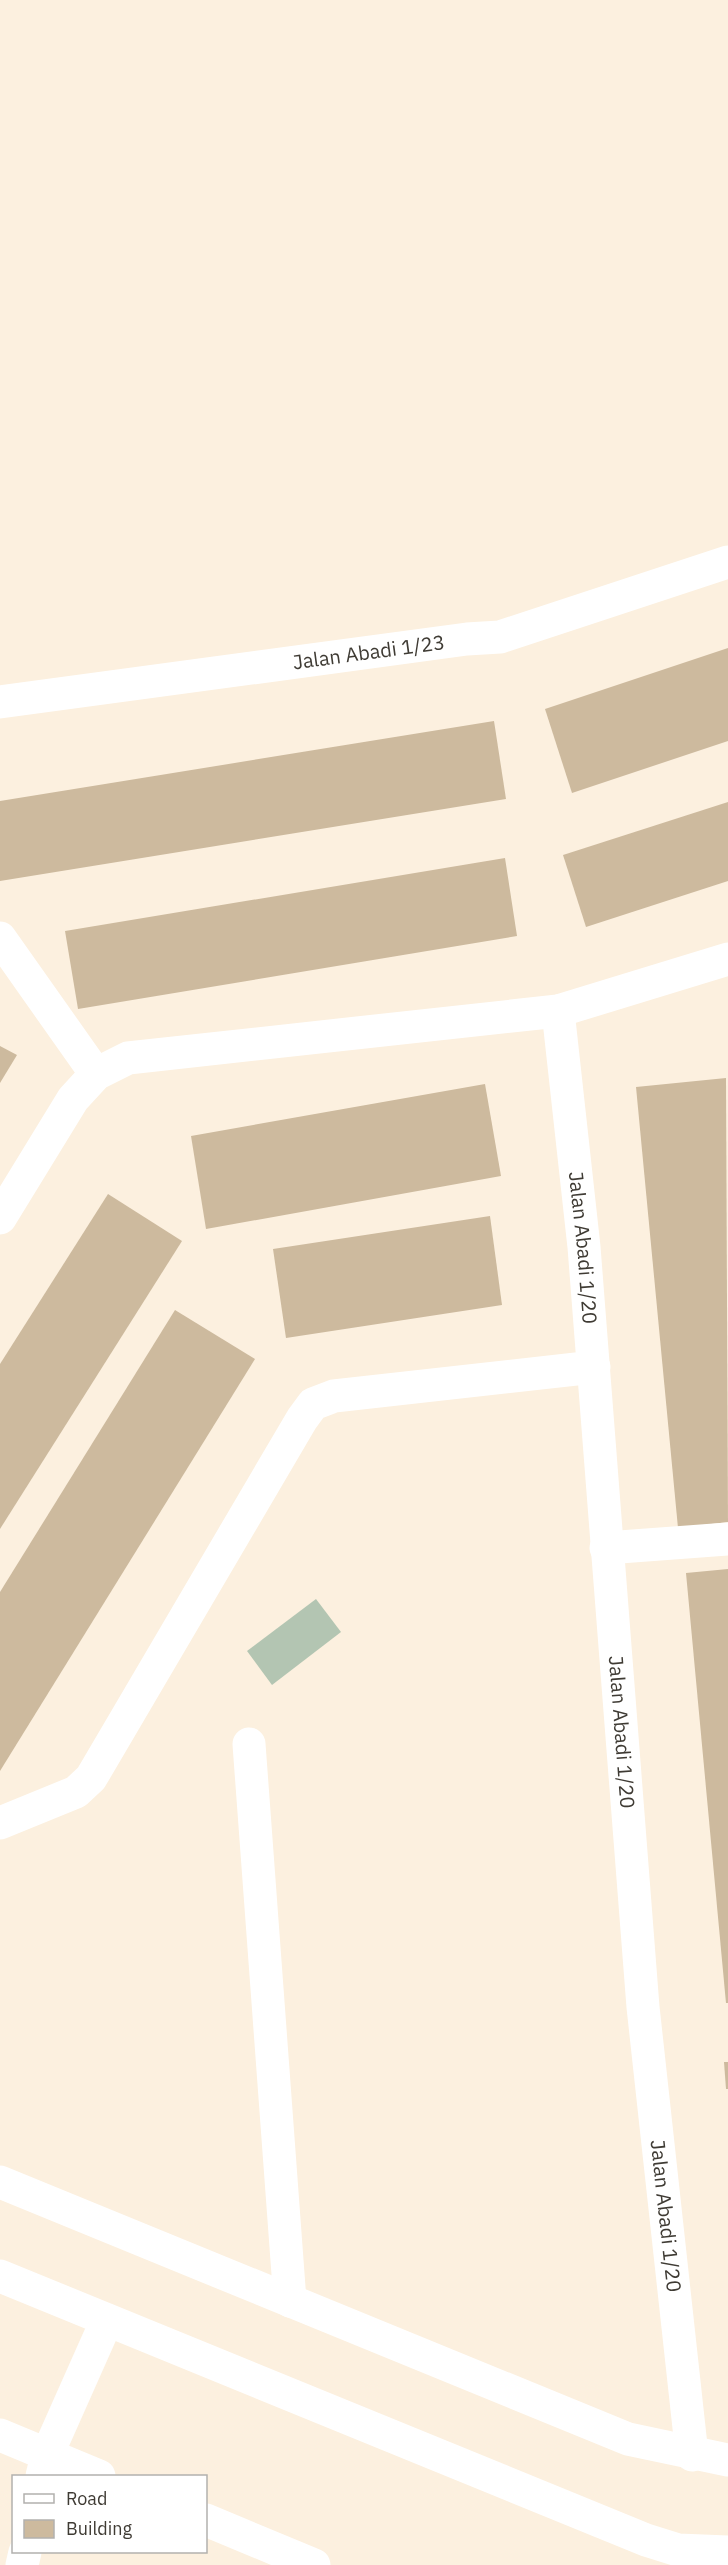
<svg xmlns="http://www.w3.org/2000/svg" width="728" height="2565" viewBox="0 0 728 2565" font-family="'IBM Plex Sans',sans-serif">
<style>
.green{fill:#b3c5b2}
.building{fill:#cdba9e}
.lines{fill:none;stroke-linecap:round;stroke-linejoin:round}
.minor{stroke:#fff;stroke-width:33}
.labels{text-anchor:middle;stroke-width:4.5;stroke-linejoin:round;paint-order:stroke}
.street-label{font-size:20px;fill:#3f3b34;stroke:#fff}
</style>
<rect width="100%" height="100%" fill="#fcf0df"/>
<path class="green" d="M316,1599L341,1632L272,1685L247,1651Z"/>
<g class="building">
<path d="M728,648V741L572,793L545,709Z"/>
<path d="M494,721L506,799L0,881V801Z"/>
<path d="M728,802V881L586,927L563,855Z"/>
<path d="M505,858L517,936L78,1009L65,931Z"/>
<path d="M0,1046L17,1055L0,1083Z"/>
<path d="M726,1078L728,1522L678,1528L636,1087Z"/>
<path d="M485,1084L501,1176L206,1229L191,1136Z"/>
<path d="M108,1194L182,1241L0,1529V1364Z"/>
<path d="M490,1216L502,1305L286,1338L273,1249Z"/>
<path d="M175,1310L255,1359L0,1771V1592Z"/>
<path d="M728,1569V2003H726L686,1573Z"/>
<path d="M724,2062H728V2089H726Z"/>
</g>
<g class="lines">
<g class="minor">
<path id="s1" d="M0,702L467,639L500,637L728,562"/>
<path d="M0,938L96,1074"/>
<path id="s2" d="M558,1011L584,1247L643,2007L692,2455"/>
<path d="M0,1218L73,1099L96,1074L128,1058L558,1011L728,959"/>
<path d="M606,1548L728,1539"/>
<path d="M249,1744L290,2301"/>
<path d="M0,1823L76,1792L91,1778L302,1419L313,1404L334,1396L594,1367"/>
<path d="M0,2182L628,2439L728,2460"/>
<path d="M0,2276L646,2540L678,2550L728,2552"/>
<path d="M0,2435L99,2476"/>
<path d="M42,2476L47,2455L107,2320"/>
<path d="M206,2520L314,2565"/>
<path d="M22,2565L25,2552"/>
</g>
</g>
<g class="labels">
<g class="street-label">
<text dy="7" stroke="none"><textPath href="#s1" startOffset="372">Jalan Abadi 1/23</textPath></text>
<text dy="7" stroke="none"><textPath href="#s2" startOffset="238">Jalan Abadi 1/20</textPath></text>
<text dy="7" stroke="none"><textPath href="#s2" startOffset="724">Jalan Abadi 1/20</textPath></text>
<text dy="7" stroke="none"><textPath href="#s2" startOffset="1210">Jalan Abadi 1/20</textPath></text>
</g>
</g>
<rect x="12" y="2475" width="195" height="78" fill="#ffffff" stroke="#b2b1ae" stroke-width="1.5"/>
<rect x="24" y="2494" width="30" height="9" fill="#ffffff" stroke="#b2b1ae" stroke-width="1.5"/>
<text x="66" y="2505" font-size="18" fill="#3f3b34">Road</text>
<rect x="24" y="2520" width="30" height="18" fill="#cdba9e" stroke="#b2b1ae" stroke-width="1.5"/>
<text x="66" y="2535" font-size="18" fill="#3f3b34">Building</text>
</svg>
